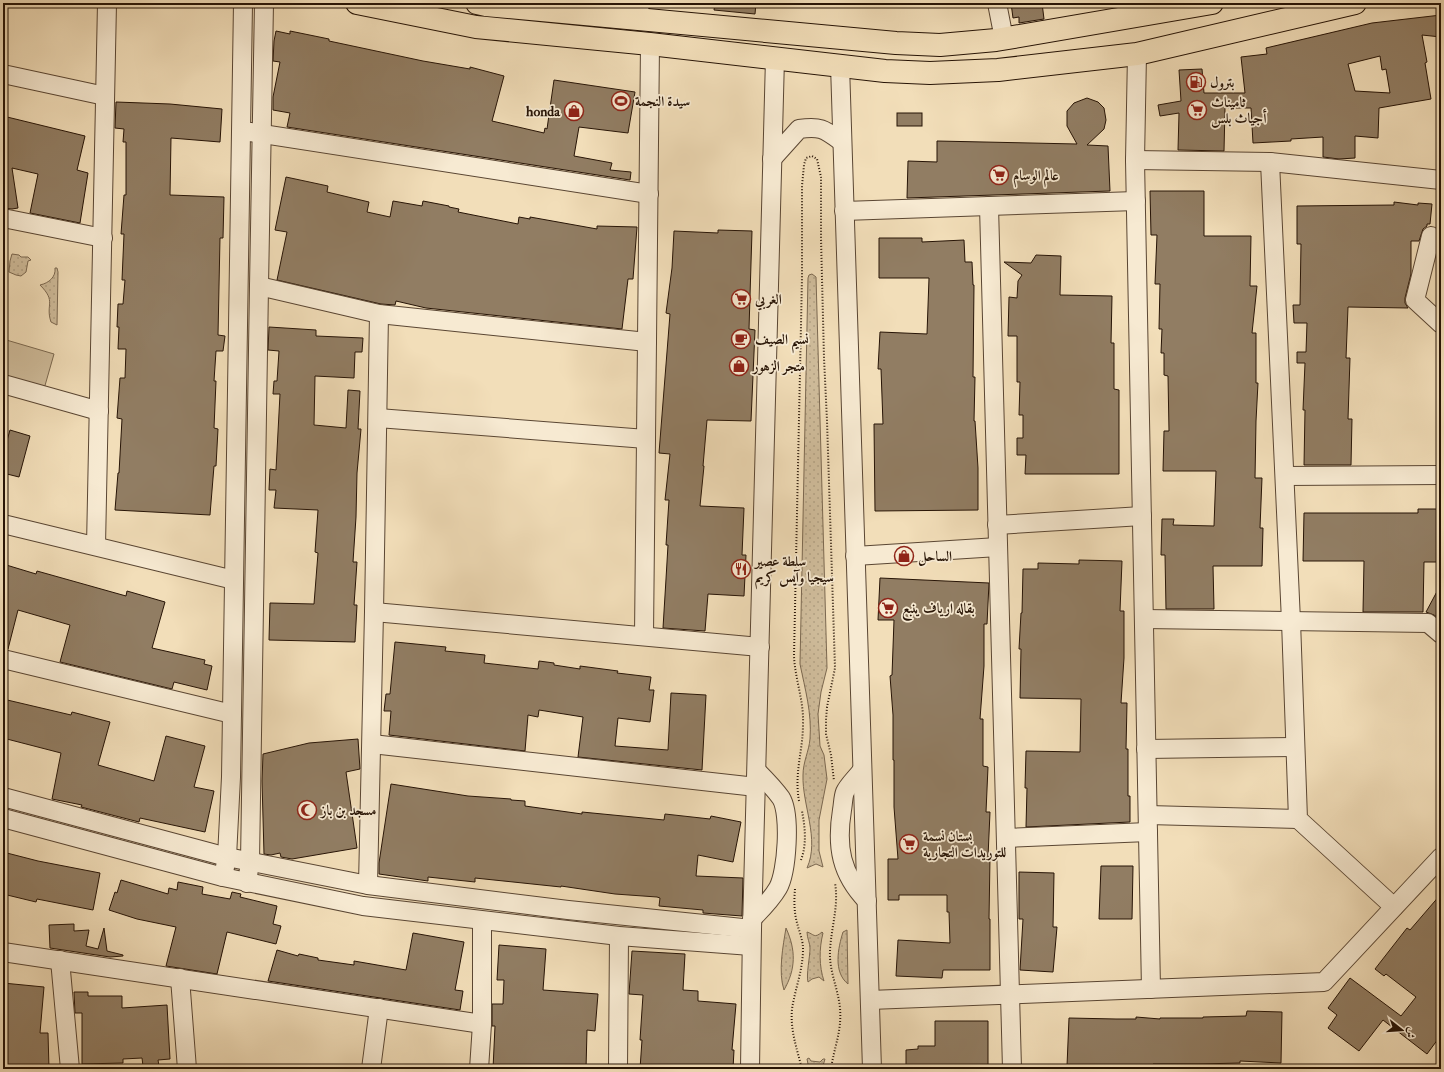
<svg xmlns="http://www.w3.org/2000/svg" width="1444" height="1072" viewBox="0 0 1444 1072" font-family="'IM FELL Double Pica',Amiri,serif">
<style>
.green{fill:url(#green-dots);stroke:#7b6850}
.pitch{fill:#cfbc9b;stroke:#7b6850}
.building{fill:#917d63;stroke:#271406;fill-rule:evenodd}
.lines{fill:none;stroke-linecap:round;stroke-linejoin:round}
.minor-casing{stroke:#5a4633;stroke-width:20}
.major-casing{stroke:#271406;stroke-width:24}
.path{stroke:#271406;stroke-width:2;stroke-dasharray:1 2;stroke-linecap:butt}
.minor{stroke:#f7ead2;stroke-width:18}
.major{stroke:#f2deb9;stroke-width:22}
.labels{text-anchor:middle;stroke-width:3.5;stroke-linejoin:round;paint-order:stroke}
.poi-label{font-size:14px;font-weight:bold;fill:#271406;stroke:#f7ead2;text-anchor:start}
</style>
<defs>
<pattern id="green-dots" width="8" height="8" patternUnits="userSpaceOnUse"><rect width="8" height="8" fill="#cfbc9b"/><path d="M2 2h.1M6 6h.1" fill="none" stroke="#b2a184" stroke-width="1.8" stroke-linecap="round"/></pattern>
</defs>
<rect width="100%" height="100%" fill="#f2deb9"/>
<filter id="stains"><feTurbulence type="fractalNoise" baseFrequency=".005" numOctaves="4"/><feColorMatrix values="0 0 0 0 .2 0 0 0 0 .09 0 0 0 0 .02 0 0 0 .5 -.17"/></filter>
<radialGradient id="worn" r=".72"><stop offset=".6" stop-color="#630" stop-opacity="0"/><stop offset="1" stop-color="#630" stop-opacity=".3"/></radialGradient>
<g class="green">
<path d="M12,254L19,255L21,257H28L31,260L28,261L26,272L21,276L16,275L9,272L10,261Z"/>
<path d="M55,268H57L58,272L57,325L51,322C45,304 57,302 40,285C49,283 56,277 55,268Z"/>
<path d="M812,274L816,277L827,668L821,692L818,714L820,746L824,755L827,779L819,820V851L823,867L816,864L807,868C820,839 802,805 803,775C803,762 809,751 810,739C812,713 805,689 800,664L808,278L809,275Z"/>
<path d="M786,928C796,950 796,969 784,990C778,972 783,946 786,928Z"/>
<path d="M847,930L848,984C833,972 838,948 843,932Z"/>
<path d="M807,932C814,934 814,939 822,932L823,933C819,949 819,966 824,981L819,977L812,979L808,982C806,975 810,957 810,948C810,943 807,938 807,932Z"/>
<path d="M809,1058L811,1061L820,1062L823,1059H825L822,1069H809L807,1059Z"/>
</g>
<path class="pitch" d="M3,339L54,354L44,389L3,378Z"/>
<g class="building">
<path d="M715,3H756L755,14L714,10Z"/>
<path d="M1011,3H1042L1044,19L1019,23V17L1013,18Z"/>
<path d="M1441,15V37L1422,35L1427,62L1425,63L1431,99L1379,108L1378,138L1355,136V158L1339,159L1323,157V137L1291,139V141L1253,143L1251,108H1225L1224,151L1178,150L1179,113L1160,116L1158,105L1181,101L1179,70L1202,69L1204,93H1245L1241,57L1267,54L1266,48L1372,23ZM1380,56L1382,70L1386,69L1390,93L1355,91L1348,64Z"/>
<path d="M276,31L290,34V31L329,39V41L423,61L470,69V67L504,76L492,121L544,133L545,128L547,129L554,80L635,92L628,133L579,127L574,156L612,163L610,170L631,172L630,180L287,127L290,113L273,110V97L280,62L273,61L274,41Z"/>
<path d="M1087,98L1098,102L1104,108L1106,120L1104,129L1087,145L1108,146L1110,191L907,198L908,161L937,162V141L1077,144L1067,126V111L1074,103Z"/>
<path d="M116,102L170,104L222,109L220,142L171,138L170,195L224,197L223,238H220L218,335L225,336L223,351H216L214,381H216L214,428L218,429L216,466H214L210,515L115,510L118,473H119L122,419L117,418L120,378H125L126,349H118L119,327H117L118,304H123L125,280H122L124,234H121L124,195H126V142H123L124,129L115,128Z"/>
<rect x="897" y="113" width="25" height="13"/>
<path d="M3,116L85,136L77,170L88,173L80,223L30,213L38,174L12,168L18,208L12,209L3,208Z"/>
<path d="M286,177L328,186L327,192L369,202L367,212L390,217L393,201L422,206L423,201L449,206V207L459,209L458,212L518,224L519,217L530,219V217L597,229V226L637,227L633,279H628L622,329L426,308L396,301L395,305L381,304L277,280L287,232L275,230Z"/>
<path d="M1150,191H1204V236H1251L1250,286H1257L1252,333H1256V383H1258L1256,421L1255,478H1262L1260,528H1263L1262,566H1213L1214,609H1166L1165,555H1161L1162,519H1174L1173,525L1214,526L1216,471H1163L1164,431H1169L1168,376L1164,375V353H1161L1162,329H1159L1160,284H1155L1157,235H1151Z"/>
<path d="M1394,202L1418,205V203L1432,204L1430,224H1427V226L1423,229L1419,241H1411V274L1405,298V303L1408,308L1348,307L1346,358H1350L1348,419H1352L1351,465H1304L1305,410H1303L1305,363H1297V352H1306L1307,323H1294L1293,305H1300L1301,244H1297V206L1394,205Z"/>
<path d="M718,230L752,231L749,329L755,330L751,421L707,420L703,466H704L700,506L744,508L742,555H746L744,596L708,594L705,631L663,628L666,579L668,545H666L669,500H665L670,454L659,453L670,314L666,313L672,268L674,231L718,233Z"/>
<path d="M879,238H922V242L964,240L965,262H972L973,285H974L973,377H975L974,421H975L978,468V510L875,511L874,424H883L881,369H878L880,332L927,334L929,278H879Z"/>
<path d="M1036,255L1061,256L1060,295L1112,296L1111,343H1114V389L1119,390V474H1025L1026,455H1017V438H1023V415H1019L1020,382H1017V336H1008L1009,297L1017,298L1018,281L1022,275L1004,262L1031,263Z"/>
<path d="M269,327L316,330V336L363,338L362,352H355L354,378L315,376L314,425L346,428L348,390L360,391L358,429H361L357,473L356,517L353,562H357L354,605H357L355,642L269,640L270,603L314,604L318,553L315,552L318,510L274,508L276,490H269L270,469L276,470L280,394H273L274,381H277L279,351L268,350Z"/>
<path d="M10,430L30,436L19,477L3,473V443L6,444Z"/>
<path d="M1418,509H1441V562H1424L1423,612H1363L1364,561H1303L1304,513H1418Z"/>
<path d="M1079,560L1122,561L1120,611H1124V658L1121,703H1127L1126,749H1128V796H1130V822L1026,827L1027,788H1025L1026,751L1080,752L1081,699L1020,698L1021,649H1019L1021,613H1022L1023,569H1038V563L1079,564Z"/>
<path d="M3,564L36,574L37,571L126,596L127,591L165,602L152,648L205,660L204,664L212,666L207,690L174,682L172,689L60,662L70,625L18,610L8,649H3Z"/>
<path d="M880,578L989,583L987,624H984V666L980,719H983V766L988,767L986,812H990L988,857H990L989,919H990V970H943L942,978L896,976L898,940L950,943L949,912H947V895H899V900H888V859H898L894,807V760H893V715L890,676L892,675L894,620H878Z"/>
<path d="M1441,584V620L1434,615L1426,612Z"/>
<path d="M395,642L446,647L445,651L485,655L484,663L538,669L539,661L554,663V665L580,669V666L618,671L617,673L651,677L649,690H654L650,722L618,718L615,746L668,750L671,693L706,695L702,770L578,757L583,717L539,710L538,717L528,715L525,751L389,735L391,711H384L386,694H390Z"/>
<path d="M3,699L71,715L72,712L110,722L98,765L154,781L166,736L205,746L194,787L214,791L205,832L140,818L139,822L81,807L82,805L52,799L61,753L3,738Z"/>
<path d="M358,739L360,769L346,772L357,848L292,859L281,857L280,853L271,855L264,854L262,781L263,754L309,743Z"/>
<path d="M391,784L468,796L511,799V800L525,801V806L582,814V812L664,820L665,814L710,819L711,816L741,822L733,862L698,855L696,876L743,878L742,916L703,913V910L659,906L660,898L657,897L615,894L561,886V887L475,878V882L428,877V881L379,874V863Z"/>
<path d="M3,852L38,861L100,873L93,910L37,899L36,902L3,894Z"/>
<path d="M1101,866H1133L1132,919H1099Z"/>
<path d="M1019,872L1054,873L1053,927H1057L1053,972L1020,970L1023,919H1019Z"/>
<path d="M121,880L168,894L169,888L177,890L178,882L203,887L202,894L230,899L232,892L241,894L240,897L277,906L273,924L281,926L276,944L227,932L217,974L166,966L176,927L137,919L109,910L115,892L117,893Z"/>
<path d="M1441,894V1035L1427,1054L1383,1020L1359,1051L1328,1028L1337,1015L1328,1008L1350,978L1401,1016L1416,997L1386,974L1384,976L1375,969L1407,928L1410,930Z"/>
<path d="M74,924V931L89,930L86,946L98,949L104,928L107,951L123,955V956L110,957L50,948L49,925Z"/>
<path d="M413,933L464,942L455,990L463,991L460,1010L268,981L277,950L298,956L299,954L318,958V960L354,965V961L406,970Z"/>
<path d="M499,945L546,949L543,990L598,994L595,1031L587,1030L586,1069H493L495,1026H492V1004H503L504,980H497Z"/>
<path d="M632,951L685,954L683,990L698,991V1001L736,1004L732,1050H734L733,1069H640L642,1040H640L643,995L629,994Z"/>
<path d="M3,983L44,987L40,1033H48L49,1069H3Z"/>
<path d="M74,992H88V996H122V1008L167,1005L170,1059L158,1060L159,1066H143L142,1058L123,1059V1063L82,1064V1013H75Z"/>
<path d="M1247,1011L1282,1012L1281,1063L1240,1061V1063L1199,1064H1153V1066L1107,1065V1067L1067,1066L1069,1018L1116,1019H1136V1017L1160,1019V1018H1203V1017L1246,1016Z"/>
<path d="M935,1021H988V1069H906V1050L918,1049V1046H935Z"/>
</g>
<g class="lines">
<g class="minor-casing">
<g id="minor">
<path d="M639,3L640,19"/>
<path d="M997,3L1004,39"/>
<path d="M1137,54L1135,160L1151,989"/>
<path d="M840,65L872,1069"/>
<path d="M3,74L105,96"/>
<path d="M250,132L649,194"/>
<path d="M772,159L799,129C821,126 824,129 842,142"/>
<path d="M1135,160L1270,162L1441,180"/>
<path d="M1270,162L1291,621L1298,819L1394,907"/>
<path d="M989,206L1012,1069"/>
<path d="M844,211L1136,201"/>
<path d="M3,218L103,238"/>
<path d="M1441,245L1431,236L1415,300L1441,324"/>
<path d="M259,286L379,314L647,342"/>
<path d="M3,384L99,411"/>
<path d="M378,418L646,439"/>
<path d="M1285,476L1441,475"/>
<path d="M3,524L234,580"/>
<path d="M997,525L1142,516"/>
<path d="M96,546L107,3"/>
<path d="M855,556L998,547"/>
<path d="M374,612L760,647"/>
<path d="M1144,619L1428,623L1441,634"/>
<path d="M644,636L650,44"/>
<path d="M3,659L232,714"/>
<path d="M372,744L756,787"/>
<path d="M1146,749L1295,747"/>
<path d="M862,770C857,777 848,785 845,792C843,797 843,805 842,810C836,847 841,874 867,901"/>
<path d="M3,797L227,857L368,885L568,910L752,929"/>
<path d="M1148,815L1298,819"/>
<path d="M3,818L223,877L363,906L619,936L751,946"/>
<path d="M1006,838L1148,832"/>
<path d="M223,877L227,857L231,777L243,3"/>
<path d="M247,883L250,862L259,286L264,3"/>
<path d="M368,885L374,612L379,314"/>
<path d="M752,919C762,909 771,900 778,888C787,872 791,814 781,798C774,788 765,779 757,771"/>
<path d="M3,952L482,1024"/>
<path d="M60,960L70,1069"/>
<path d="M180,978L187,1069"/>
<path d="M870,1000L1324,982L1441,857"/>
<path d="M371,1069L379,1008"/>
<path d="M479,1069L482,1024V921"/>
<path d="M618,1069L619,936"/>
<path d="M750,1069L752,929L775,58"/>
</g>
</g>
<g class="major-casing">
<g id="major">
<path d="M357,3L476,27L650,44L885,71L930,73L998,70L1137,54L1355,3"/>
<path d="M477,3L486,5L896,43L940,45L996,40L1212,3"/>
</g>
</g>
<g class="path">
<path d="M799,801C794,773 803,751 803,724C804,701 795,679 794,656L802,277V186L804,165L806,158L812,156L817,159L821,177V238L824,358L827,421L835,668L827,707L826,720V734L831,755L834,781"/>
<path d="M801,860C807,844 805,827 802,811"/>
<path d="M795,889C794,900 794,912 797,923C799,931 803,940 803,949C803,970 795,989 792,1009C790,1030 797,1049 802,1069"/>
<path d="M831,1069C834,1047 842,1032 840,1008C838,988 829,971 830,951C831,928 839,906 835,883"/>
</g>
<use href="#minor" class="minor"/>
<use href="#major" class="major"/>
</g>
<defs>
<g id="fuel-ring" transform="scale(1)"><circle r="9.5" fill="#f7ead2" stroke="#8f2418" stroke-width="1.5"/><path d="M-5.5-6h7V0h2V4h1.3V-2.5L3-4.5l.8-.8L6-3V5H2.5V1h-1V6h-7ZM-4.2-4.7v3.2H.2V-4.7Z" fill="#8f2418"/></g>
<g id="stadium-ring" transform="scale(1)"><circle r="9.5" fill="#f7ead2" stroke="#8f2418" stroke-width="1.5"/><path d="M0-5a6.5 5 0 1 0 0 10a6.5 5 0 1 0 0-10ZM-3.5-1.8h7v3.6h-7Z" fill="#8f2418"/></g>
<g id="supermarket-ring" transform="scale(1)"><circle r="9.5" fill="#f7ead2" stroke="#8f2418" stroke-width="1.5"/><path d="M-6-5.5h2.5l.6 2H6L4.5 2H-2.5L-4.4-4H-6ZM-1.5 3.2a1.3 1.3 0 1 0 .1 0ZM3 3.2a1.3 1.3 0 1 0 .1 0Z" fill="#8f2418"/></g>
<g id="shop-ring" transform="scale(1)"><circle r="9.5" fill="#f7ead2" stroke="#8f2418" stroke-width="1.5"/><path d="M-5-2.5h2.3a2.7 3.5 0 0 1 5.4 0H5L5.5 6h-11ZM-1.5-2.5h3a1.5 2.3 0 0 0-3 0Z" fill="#8f2418"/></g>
<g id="cafe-ring" transform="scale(1)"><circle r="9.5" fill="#f7ead2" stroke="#8f2418" stroke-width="1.5"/><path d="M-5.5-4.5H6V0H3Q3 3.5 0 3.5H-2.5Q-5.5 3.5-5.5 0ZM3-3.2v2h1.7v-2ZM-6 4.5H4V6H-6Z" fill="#8f2418"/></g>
<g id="restaurant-ring" transform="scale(1)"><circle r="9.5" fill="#f7ead2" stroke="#8f2418" stroke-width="1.5"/><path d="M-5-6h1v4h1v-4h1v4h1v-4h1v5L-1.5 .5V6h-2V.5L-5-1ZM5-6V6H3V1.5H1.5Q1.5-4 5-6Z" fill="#8f2418"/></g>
<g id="mosque-ring" transform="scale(1)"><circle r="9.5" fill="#f7ead2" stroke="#8f2418" stroke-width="1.5"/><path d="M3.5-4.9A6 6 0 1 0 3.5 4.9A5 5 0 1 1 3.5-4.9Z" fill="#8f2418"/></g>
</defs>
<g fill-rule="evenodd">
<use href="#fuel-ring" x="1196" y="82"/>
<use href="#stadium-ring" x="621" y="101"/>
<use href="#supermarket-ring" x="1197" y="110"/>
<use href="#shop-ring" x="574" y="111"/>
<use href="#supermarket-ring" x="999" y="175"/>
<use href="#supermarket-ring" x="741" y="299"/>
<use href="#cafe-ring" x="741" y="339"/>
<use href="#shop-ring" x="739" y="366"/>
<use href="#shop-ring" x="904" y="556"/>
<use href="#restaurant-ring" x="741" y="569"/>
<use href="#supermarket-ring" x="888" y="608"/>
<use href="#mosque-ring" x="307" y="810"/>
<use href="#supermarket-ring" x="909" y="844"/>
</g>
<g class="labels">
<g class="poi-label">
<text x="1210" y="87">بترول</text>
<text x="635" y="106">سيدة النجمة</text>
<text x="1211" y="107">ثاميناث<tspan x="1211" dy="16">أجياث بلس</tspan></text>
<text x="560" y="116" text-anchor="end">honda</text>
<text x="1013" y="180">عالم الوسام</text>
<text x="755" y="304">الغربي</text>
<text x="755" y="344">نسيم الصيف</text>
<text x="753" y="371">متجر الزهور</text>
<text x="918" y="561">الساحل</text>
<text x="755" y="566">سلطة عصير<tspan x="755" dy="16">سيجيا وآيس كريم</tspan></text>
<text x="902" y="613">بقاله ارياف ينبع</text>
<text x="321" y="815">مسجد بن باز</text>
<text x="923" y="841">بستان نسمة<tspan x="923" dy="16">للتوريدات التجارية</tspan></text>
</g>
</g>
<rect width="1444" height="1072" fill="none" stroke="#f2deb9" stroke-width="16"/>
<rect x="4" y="4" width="1436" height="1064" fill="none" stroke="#271406" stroke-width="2"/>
<rect x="8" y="8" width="1428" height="1056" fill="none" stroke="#271406"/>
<g transform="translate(1402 1030) rotate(107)" stroke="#f7ead2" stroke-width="3" paint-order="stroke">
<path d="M0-3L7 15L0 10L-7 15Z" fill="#271406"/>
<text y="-6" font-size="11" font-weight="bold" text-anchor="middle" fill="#271406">ش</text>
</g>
<rect width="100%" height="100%" filter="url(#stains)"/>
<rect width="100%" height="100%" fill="url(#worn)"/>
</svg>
